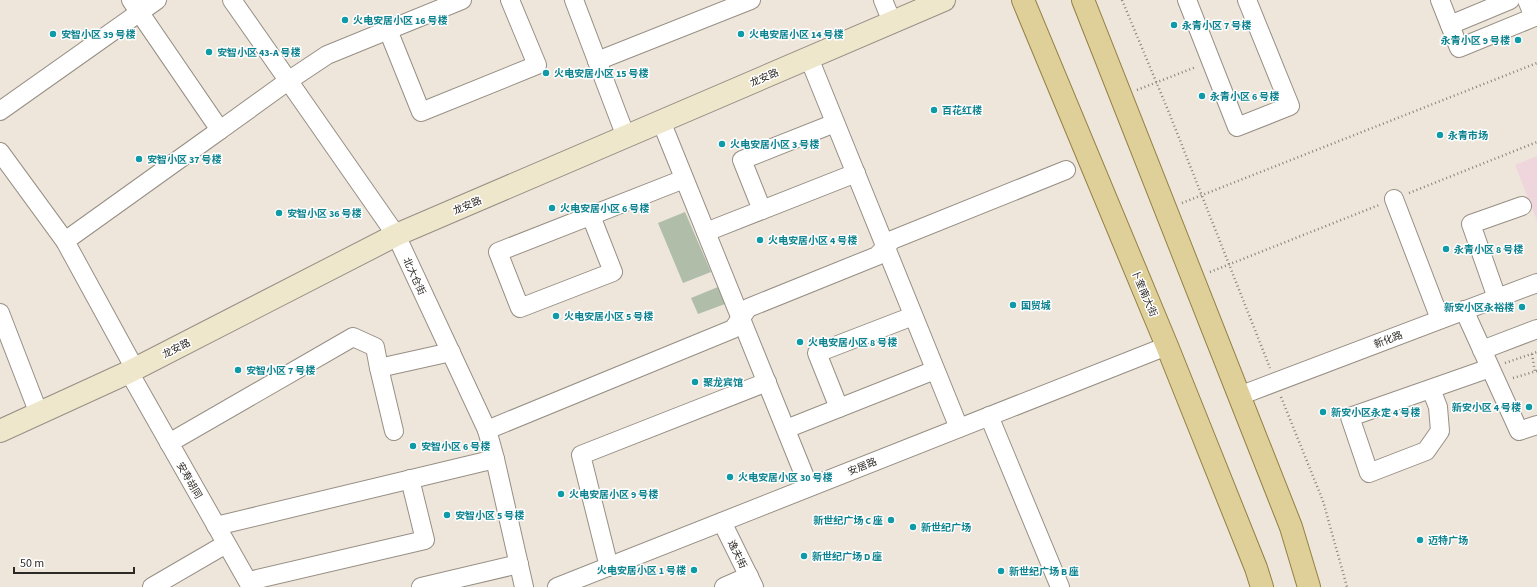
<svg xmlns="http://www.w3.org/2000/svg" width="1537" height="587" viewBox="0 0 1537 587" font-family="'Source Sans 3','Noto Sans SC',sans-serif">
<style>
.education{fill:#efd6dd}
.green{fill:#b0bda9}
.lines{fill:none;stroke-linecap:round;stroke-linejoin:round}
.street-casing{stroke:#978f85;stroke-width:20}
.secondary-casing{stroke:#978f85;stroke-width:24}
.primary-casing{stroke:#938144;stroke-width:24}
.path{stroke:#88827a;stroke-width:2.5;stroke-dasharray:1 3;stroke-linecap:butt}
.street{stroke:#fff;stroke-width:18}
.secondary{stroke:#efe7cc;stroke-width:22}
.primary{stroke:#dfd099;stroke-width:22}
.culture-dot{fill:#0f9aa8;stroke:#fff;stroke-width:1.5}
.labels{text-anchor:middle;stroke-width:3;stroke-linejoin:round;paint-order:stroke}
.culture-label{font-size:10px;font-weight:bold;fill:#0d838f;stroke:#fff;text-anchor:start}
.street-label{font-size:10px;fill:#2d2a25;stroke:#fff}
</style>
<rect width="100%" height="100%" fill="#eee6da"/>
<path class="education" d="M1537,156V221L1515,165Z"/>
<g class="green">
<path d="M685,212L711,272L683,283L658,223Z"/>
<path d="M718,287L725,304L698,314L691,298Z"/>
</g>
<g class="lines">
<g class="street-casing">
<g id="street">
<path d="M131,0L220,130L288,81L327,55L462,0"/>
<path d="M232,0L396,235L487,430L495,459L524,587"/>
<path d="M574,0L626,137"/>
<path d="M883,0L892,22"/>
<path d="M1187,0L1237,127L1290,106L1247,0"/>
<path d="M1440,0L1459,48L1537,16"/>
<path d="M1527,0L1534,17"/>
<path d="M1450,25L1510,0"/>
<path d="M388,30L421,112L537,65L510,0"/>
<path d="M809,58L959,428"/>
<path d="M597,61L751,0"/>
<path d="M0,111L157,0"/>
<path d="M661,121L809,487"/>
<path d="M0,152L65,241"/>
<path d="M1394,199L1440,319"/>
<path d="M762,210L742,160L835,123"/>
<path d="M591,216L613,272L520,308L498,252L684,179"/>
<path d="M706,232L856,173"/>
<path d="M1497,298L1471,224L1522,206"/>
<path d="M1464,310L1519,431L1537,425"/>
<path d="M0,313L39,414"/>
<path d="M1482,350L1537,329"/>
<path d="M379,368L394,431"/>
<path d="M135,369L65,241L220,130"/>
<path d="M129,372L251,587"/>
<path d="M1431,389L1438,407L1440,431L1426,451L1369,473L1350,417L1490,368"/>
<path d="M1239,396L1537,283"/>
<path d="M839,408L817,353L913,316"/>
<path d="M989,416L1060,587"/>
<path d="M786,429L935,370"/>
<path d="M487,430L733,329L748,308L877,256L892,240L1066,170"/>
<path d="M169,443L353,337L375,347L379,368L451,352"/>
<path d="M722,522L754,587"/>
<path d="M216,526L495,459"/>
<path d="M609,567L581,455L767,382"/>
<path d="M249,581L425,540L410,479"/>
<path d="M152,587L226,544"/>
<path d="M421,587L519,564"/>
<path d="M557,587L1167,346"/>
<path d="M724,587L749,576"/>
</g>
</g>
<g class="secondary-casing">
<path id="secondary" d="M0,431L129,372L396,235L944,0"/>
</g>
<g class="primary-casing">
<g id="primary">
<path d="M1023,0L1167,346L1256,568L1262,587"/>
<path d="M1083,0L1291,527L1309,587"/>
</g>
</g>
<g class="path">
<path d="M1122,0L1170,115L1270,368"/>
<path d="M1137,90L1196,67"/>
<path d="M1409,193L1537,142"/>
<path d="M1182,203L1537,63"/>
<path d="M1210,272L1379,205"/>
<path d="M1532,354L1535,372"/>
<path d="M1505,363L1537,352"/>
<path d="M1513,378L1537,371"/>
<path d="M1281,397L1323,501L1347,587"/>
</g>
<use href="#street" class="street"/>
<use href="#secondary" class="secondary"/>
<use href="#primary" class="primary"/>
</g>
<g class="culture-dot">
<circle cx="345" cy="20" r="4"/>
<circle cx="1174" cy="25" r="4"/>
<circle cx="53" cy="34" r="4"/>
<circle cx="741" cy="34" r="4"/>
<circle cx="1518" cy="40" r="4"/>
<circle cx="209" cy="52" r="4"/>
<circle cx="546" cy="73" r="4"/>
<circle cx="1202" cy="96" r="4"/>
<circle cx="934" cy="110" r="4"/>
<circle cx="1440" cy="135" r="4"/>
<circle cx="722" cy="144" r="4"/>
<circle cx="139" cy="159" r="4"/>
<circle cx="552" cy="208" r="4"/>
<circle cx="279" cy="213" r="4"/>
<circle cx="760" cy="240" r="4"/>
<circle cx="1446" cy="249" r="4"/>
<circle cx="1013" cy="305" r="4"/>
<circle cx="1522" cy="307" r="4"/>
<circle cx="556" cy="316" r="4"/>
<circle cx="800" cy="342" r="4"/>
<circle cx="238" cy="370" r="4"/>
<circle cx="695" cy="382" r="4"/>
<circle cx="1529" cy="407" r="4"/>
<circle cx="1323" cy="412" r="4"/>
<circle cx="413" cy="446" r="4"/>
<circle cx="730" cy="477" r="4"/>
<circle cx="561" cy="494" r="4"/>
<circle cx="447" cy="515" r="4"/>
<circle cx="891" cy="520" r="4"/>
<circle cx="913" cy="527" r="4"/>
<circle cx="1420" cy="540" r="4"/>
<circle cx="804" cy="556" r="4"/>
<circle cx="694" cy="570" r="4"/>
<circle cx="1001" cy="571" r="4"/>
</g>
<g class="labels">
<g class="culture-label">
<text x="353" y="24">火电安居小区 16 号楼</text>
<text x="1182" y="29">永青小区 7 号楼</text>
<text x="61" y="38">安智小区 39 号楼</text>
<text x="749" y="38">火电安居小区 14 号楼</text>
<text x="1510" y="44" text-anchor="end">永青小区 9 号楼</text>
<text x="217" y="56">安智小区 43-A 号楼</text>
<text x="554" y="77">火电安居小区 15 号楼</text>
<text x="1210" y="100">永青小区 6 号楼</text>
<text x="942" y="114">百花红楼</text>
<text x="1448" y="139">永青市场</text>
<text x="730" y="148">火电安居小区 3 号楼</text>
<text x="147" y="163">安智小区 37 号楼</text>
<text x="560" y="212">火电安居小区 6 号楼</text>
<text x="287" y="217">安智小区 36 号楼</text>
<text x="768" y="244">火电安居小区 4 号楼</text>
<text x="1454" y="253">永青小区 8 号楼</text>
<text x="1021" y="309">国贸城</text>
<text x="1514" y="311" text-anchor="end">新安小区永裕楼</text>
<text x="564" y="320">火电安居小区 5 号楼</text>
<text x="808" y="346">火电安居小区 8 号楼</text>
<text x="246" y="374">安智小区 7 号楼</text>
<text x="703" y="386">聚龙宾馆</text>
<text x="1521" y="411" text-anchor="end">新安小区 4 号楼</text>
<text x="1331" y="416">新安小区永定 4 号楼</text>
<text x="421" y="450">安智小区 6 号楼</text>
<text x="738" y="481">火电安居小区 30 号楼</text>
<text x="569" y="498">火电安居小区 9 号楼</text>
<text x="455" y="519">安智小区 5 号楼</text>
<text x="883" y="524" text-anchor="end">新世纪广场 C 座</text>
<text x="921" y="531">新世纪广场</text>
<text x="1428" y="544">迈特广场</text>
<text x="812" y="560">新世纪广场 D 座</text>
<text x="686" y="574" text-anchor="end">火电安居小区 1 号楼</text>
<text x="1009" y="575">新世纪广场 B 座</text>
</g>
<g class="street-label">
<text transform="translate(764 77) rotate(-23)" y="4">龙安路</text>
<text transform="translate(467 205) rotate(-23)" y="4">龙安路</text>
<text transform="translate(415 276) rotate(65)" y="4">北大仓街</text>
<text transform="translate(1145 293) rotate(67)" y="4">卜奎南大街</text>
<text transform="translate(1388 339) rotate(-21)" y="4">新化路</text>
<text transform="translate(176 348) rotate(-27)" y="4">龙安路</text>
<text transform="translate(862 466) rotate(-22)" y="4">安居路</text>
<text transform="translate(190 480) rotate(60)" y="4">安寿胡同</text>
<text transform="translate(738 554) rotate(64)" y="4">逸夫街</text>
</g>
</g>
<path d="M14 567v6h120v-6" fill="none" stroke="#2d2a25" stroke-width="2"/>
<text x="20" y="567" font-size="12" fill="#2d2a25" stroke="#ffffff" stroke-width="3" paint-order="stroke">50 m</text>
</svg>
